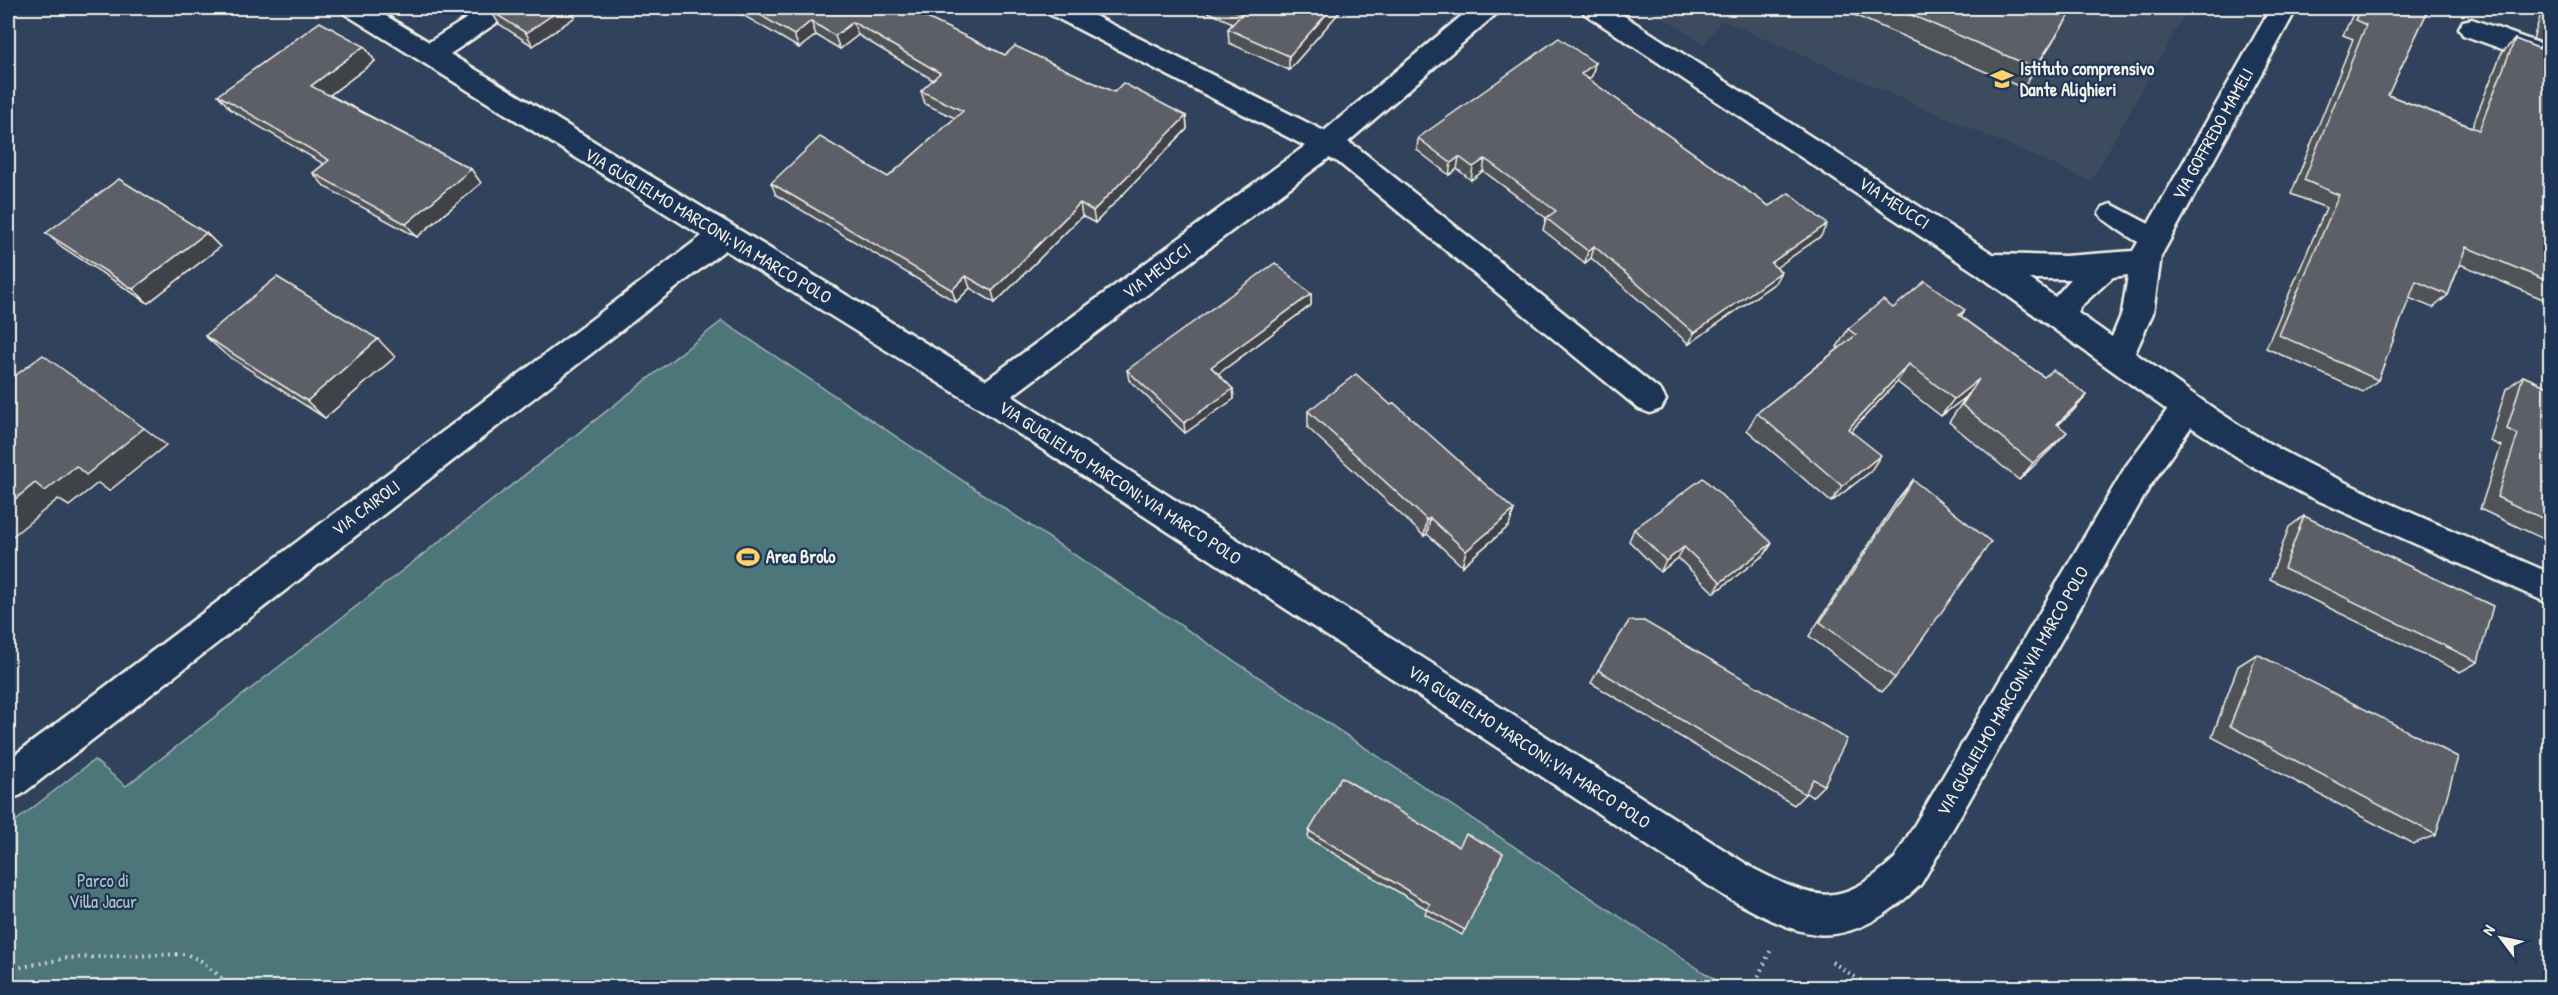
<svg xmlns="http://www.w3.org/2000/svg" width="2558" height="995" viewBox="0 0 2558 995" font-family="'Patrick Hand',sans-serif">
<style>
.built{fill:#3e4b5f}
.green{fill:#4e767a;stroke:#a1b4b1;stroke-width:1.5}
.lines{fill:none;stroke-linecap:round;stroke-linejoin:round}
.service-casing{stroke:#f4f1e8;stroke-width:5}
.minor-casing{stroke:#f4f1e8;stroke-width:5}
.path{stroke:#f4f1e8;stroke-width:4;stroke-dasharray:1.5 5;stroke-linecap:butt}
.service{fill:#1d3557;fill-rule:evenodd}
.minor{fill:#1d3557;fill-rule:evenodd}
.wall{fill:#505259;stroke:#f4f1e8;stroke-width:1.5}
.shaded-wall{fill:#414248;stroke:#f4f1e8;stroke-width:1.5}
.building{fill:#5d5f67;stroke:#f4f1e8;stroke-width:1.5}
.labels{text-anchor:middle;stroke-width:4.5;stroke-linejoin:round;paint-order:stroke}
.poi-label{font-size:18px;font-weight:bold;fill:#f4f1e8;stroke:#1d3557;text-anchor:start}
.street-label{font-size:18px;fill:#f4f1e8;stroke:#1d3557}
.park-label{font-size:18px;fill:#b2c0bc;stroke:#1d3557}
</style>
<rect width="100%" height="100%" fill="#30425c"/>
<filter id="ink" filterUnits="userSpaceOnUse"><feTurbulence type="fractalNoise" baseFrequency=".0167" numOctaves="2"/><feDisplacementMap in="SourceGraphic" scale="12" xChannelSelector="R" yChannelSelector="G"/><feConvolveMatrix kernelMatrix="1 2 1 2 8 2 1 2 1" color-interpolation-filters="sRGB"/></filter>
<g filter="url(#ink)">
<path class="built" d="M1649,8H2188L2091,181L1722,20L1704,44Z"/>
<path class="green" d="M722,321L1694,966L1727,987L8,988V827L94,760L126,786Z"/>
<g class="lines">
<g class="service-casing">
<path id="service" d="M2111,204L2164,232L2167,239L2164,246C2144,252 2119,229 2103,219L2099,213L2103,207Z"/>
</g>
<g class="minor-casing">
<g id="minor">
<path d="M341,8H373L429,42L483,8H514L510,14L450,54L986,380L1305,146L1049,14L1045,8H1079L1324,131L1471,8H1500L1496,14L1348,142L1358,148L1661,391L1666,400L1661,409L1650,413L1639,409L1338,162L1329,158L1012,396L1754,869C1816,901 1840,909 1895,858L2126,466L2167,410L1976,273L1585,14L1581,8H1612L1993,254L2065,256L2133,251L2271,8H2297L2161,256L2153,313L2135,353C2180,384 2224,418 2272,445C2361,494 2457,532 2550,573V604L2306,495L2248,464L2191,427L2150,486L1921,884C1895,910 1855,939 1816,934C1785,930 1754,911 1726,897L976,406L725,250L21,795L8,800V760L702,236L345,14ZM2128,275L2122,313L2112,337L2078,313L2080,307L2113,277ZM2030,279H2071L2055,297Z"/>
<path d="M2472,19L2550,47V66L2463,35L2459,28L2463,21Z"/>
</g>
</g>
<g class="path">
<path d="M1832,962L1872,988"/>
<path d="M8,970L67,958L186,954L201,961L234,988"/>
<path d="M1753,988L1772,947"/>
<path d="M2357,988L2358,983"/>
</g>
<use href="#service" class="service"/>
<use href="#minor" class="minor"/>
</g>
<g class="wall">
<path d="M731,8H919L922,16L1005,55L1186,116L1187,129L1095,223L1082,216L995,303L970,288L956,302L776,195L771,183L888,177L955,118L925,104L921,91L933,80L858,35L840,49L816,35L799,48Z"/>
<path d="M1205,8H1343L1289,70L1229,43L1228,29L1233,23L1205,11Z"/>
<path d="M1716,8H1732L1727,13Z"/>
<path d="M1838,8H2074L2023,88Z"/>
<path d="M2356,8H2429L2388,95L2472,127L2501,54L2515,39L2538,48L2541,45L2550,48V302L2460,264L2448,295L2433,308L2409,298L2378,380L2363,392L2266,348L2326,208L2291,194L2353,39L2343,35Z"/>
<path d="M2543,8H2550V45L2533,39Z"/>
<path d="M491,11L575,17L533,46L499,24Z"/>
<path d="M364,46L375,61L330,95L471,169L481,183L417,237L325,187L313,173L324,164L231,110L218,95Z"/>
<path d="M1595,63L1592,76L1588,79L1769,206L1821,236L1776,267L1775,283L1689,344L1591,258L1585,263L1543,230L1546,218L1483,171L1471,180L1457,169L1449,175L1417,150L1418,138Z"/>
<path d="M46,233H206L220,247L148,303L62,247Z"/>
<path d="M1311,294V305L1218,374L1233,389L1234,399L1185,433L1129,380L1127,370Z"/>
<path d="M1893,308L1965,310L1961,316L2044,377L2087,395L2072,412L2058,425L2052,448L2019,480L1949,422L1966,397L1941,416L1897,382L1851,431L1870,472L1831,502L1747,430L1757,413L1839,348L1837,347L1848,329Z"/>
<path d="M205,336L395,357L325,418L225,354Z"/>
<path d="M2523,376L2550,388V542L2480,509L2501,446L2490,441L2506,389Z"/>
<path d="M1308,411L1509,526L1462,566L1427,534L1424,536L1308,428Z"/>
<path d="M1913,480L1895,678L1882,692L1809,636L1900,496Z"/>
<path d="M2304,516L2478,662L2460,672L2270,579L2289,527Z"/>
<path d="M1634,529L1772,543L1765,554L1714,593L1678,558L1660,572L1629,541Z"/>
<path d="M1644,621L1824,785L1812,797L1806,793L1794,805L1591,683L1598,670Z"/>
<path d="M2257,654L2436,835L2413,844L2212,737L2238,666Z"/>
<path d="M1309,831L1459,847L1503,853L1462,935L1425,914L1427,909L1308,838Z"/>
</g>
<g class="shaded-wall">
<path d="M562,8H570L575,17L533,46L526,33Z"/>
<path d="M917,8H919L923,20L912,11Z"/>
<path d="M1332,8H1343L1289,70V56Z"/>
<path d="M811,21L816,35L799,48L794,35Z"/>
<path d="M853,22L858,35L840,49L835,36Z"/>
<path d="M364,46L375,61L323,100L311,86Z"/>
<path d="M1595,63L1592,76L1578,87L1581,74Z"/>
<path d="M1186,116L1187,129L1095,223L1093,211Z"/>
<path d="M1459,157L1457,169L1449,175L1451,163Z"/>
<path d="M1485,159L1483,171L1471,180L1473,167Z"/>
<path d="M471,169L481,183L417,237L406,224Z"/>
<path d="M1080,203L1082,216L995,303L992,291Z"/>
<path d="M1827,224L1821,236L1766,275L1771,263Z"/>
<path d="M206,233L220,247L148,303L133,289Z"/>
<path d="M1594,246L1591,258L1585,263L1588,251Z"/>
<path d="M1781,272L1775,283L1689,344L1694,333Z"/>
<path d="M966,276L970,288L956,302L952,290Z"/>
<path d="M1311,294V305L1218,374L1211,367Z"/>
<path d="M378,339L395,357L325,418L307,401Z"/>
<path d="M1909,364L1897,382L1837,446L1848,429Z"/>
<path d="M1979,379L1966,397L1941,416L1954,399Z"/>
<path d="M1233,389L1234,399L1185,433L1184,423Z"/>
<path d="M2087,395L2072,412L2042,440L2057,424Z"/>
<path d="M144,428L166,445L109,491L98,483L69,506L58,499L8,540V505L35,483L76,466Z"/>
<path d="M2067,432L2052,448L2019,480L2033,463Z"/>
<path d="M1881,455L1870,472L1831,502L1842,486Z"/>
<path d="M1514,510L1509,526L1462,566L1466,551Z"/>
<path d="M1430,518L1427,534L1424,536L1427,520Z"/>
<path d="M1772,543L1765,554L1714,593L1721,582Z"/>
<path d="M1684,547L1678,558L1660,572L1666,561Z"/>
</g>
<g class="building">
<path d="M496,8H562L526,33L491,11Z"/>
<path d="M748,8H917L912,11L1005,55L1015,46L1114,92L1123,83L1186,116L1093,211L1080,203L992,291L966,276L952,290L771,183L820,137L888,177L963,111L921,91L940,73L853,22L835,36L811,21L794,35Z"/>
<path d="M1228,8H1332L1289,56L1228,29L1242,14Z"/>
<path d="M1895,8H2074L2035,68Z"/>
<path d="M2361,8H2429L2388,95L2479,130L2515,39L2540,49L2541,45L2550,48V282L2466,247L2448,295L2416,281L2378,380L2279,335L2339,195L2304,180L2366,25L2355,20Z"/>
<path d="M320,22L364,46L311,86L471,169L406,224L313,173L329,160L218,95Z"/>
<path d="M1559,38L1595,63L1581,74L1769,206L1789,193L1827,224L1771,263L1781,272L1694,333L1594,246L1588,251L1546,218L1556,211L1485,159L1473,167L1459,157L1451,163L1418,138Z"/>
<path d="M119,179L206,233L133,289L46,233Z"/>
<path d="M1275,263L1311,294L1211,367L1233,389L1184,423L1127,370Z"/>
<path d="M277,277L378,339L307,401L205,336Z"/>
<path d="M1925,281L1965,310L1959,315L2044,377L2053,370L2087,395L2057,424L2067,432L2033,463L1962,405L1979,379L1954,399L1909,364L1848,429L1881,455L1842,486L1757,413L1856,335L1848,329L1883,300L1893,308Z"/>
<path d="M43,355L144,428L86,475L76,466L45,491L35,483L8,505V381Z"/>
<path d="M1356,374L1391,405L1394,403L1514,510L1466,551L1430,518L1427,520L1308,411Z"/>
<path d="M2523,376L2550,388V522L2497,497L2518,434L2507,429Z"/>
<path d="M1703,478L1772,543L1721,582L1684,547L1666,561L1634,529Z"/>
<path d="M1913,480L1991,542L1895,678L1820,622Z"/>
<path d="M2304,516L2493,606L2478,662L2284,568Z"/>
<path d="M1629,621H1644L1847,739L1824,785L1813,779L1805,794L1598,670Z"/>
<path d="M2257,654L2458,757L2436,835L2230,726Z"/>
<path d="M1341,777L1459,847L1466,834L1503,853L1465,930L1427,909L1430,904L1309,831Z"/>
</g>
</g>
<defs>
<g id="school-bare" transform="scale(1.8)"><path d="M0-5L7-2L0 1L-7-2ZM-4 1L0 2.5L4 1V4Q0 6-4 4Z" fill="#ffd166" stroke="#1d3557" stroke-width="2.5" paint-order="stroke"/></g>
<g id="stadium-bare" transform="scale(1.8)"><path d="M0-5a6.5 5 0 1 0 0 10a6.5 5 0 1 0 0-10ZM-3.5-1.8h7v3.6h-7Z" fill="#ffd166" stroke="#1d3557" stroke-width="2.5" paint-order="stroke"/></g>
</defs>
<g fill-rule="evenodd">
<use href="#school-bare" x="2002" y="79"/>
<use href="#stadium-bare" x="748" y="557"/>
</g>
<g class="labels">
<g class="poi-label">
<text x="2020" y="75">Istituto comprensivo<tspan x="2020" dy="21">Dante Alighieri</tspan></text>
<text x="766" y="563">Area Brolo</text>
</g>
<g class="street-label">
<text transform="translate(2213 134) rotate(-61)" y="6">VIA GOFFREDO MAMELI</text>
<text transform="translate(1894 203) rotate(33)" y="6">VIA MEUCCI</text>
<text transform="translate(708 226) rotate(31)" y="6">VIA GUGLIELMO MARCONI;VIA MARCO POLO</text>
<text transform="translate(1157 271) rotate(-37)" y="6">VIA MEUCCI</text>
<text transform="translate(1120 483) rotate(33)" y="6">VIA GUGLIELMO MARCONI;VIA MARCO POLO</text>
<text transform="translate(366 508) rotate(-37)" y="6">VIA CAIROLI</text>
<text transform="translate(2013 691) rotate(-60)" y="6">VIA GUGLIELMO MARCONI;VIA MARCO POLO</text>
<text transform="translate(1529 747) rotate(33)" y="6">VIA GUGLIELMO MARCONI;VIA MARCO POLO</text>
</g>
<g class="park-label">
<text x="103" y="887">Parco di<tspan x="103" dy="21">Villa Jacur</tspan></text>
</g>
</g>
<rect width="2558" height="995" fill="none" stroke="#1d3557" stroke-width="30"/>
<rect x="15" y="15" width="2528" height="965" fill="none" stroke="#f4f1e8" stroke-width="2" filter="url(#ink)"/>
<g transform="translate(2501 938) rotate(302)" stroke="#1d3557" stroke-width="4.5" paint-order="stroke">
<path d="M0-4.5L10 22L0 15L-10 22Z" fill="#f4f1e8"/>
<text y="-9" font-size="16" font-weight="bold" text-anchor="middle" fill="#f4f1e8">N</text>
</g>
</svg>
